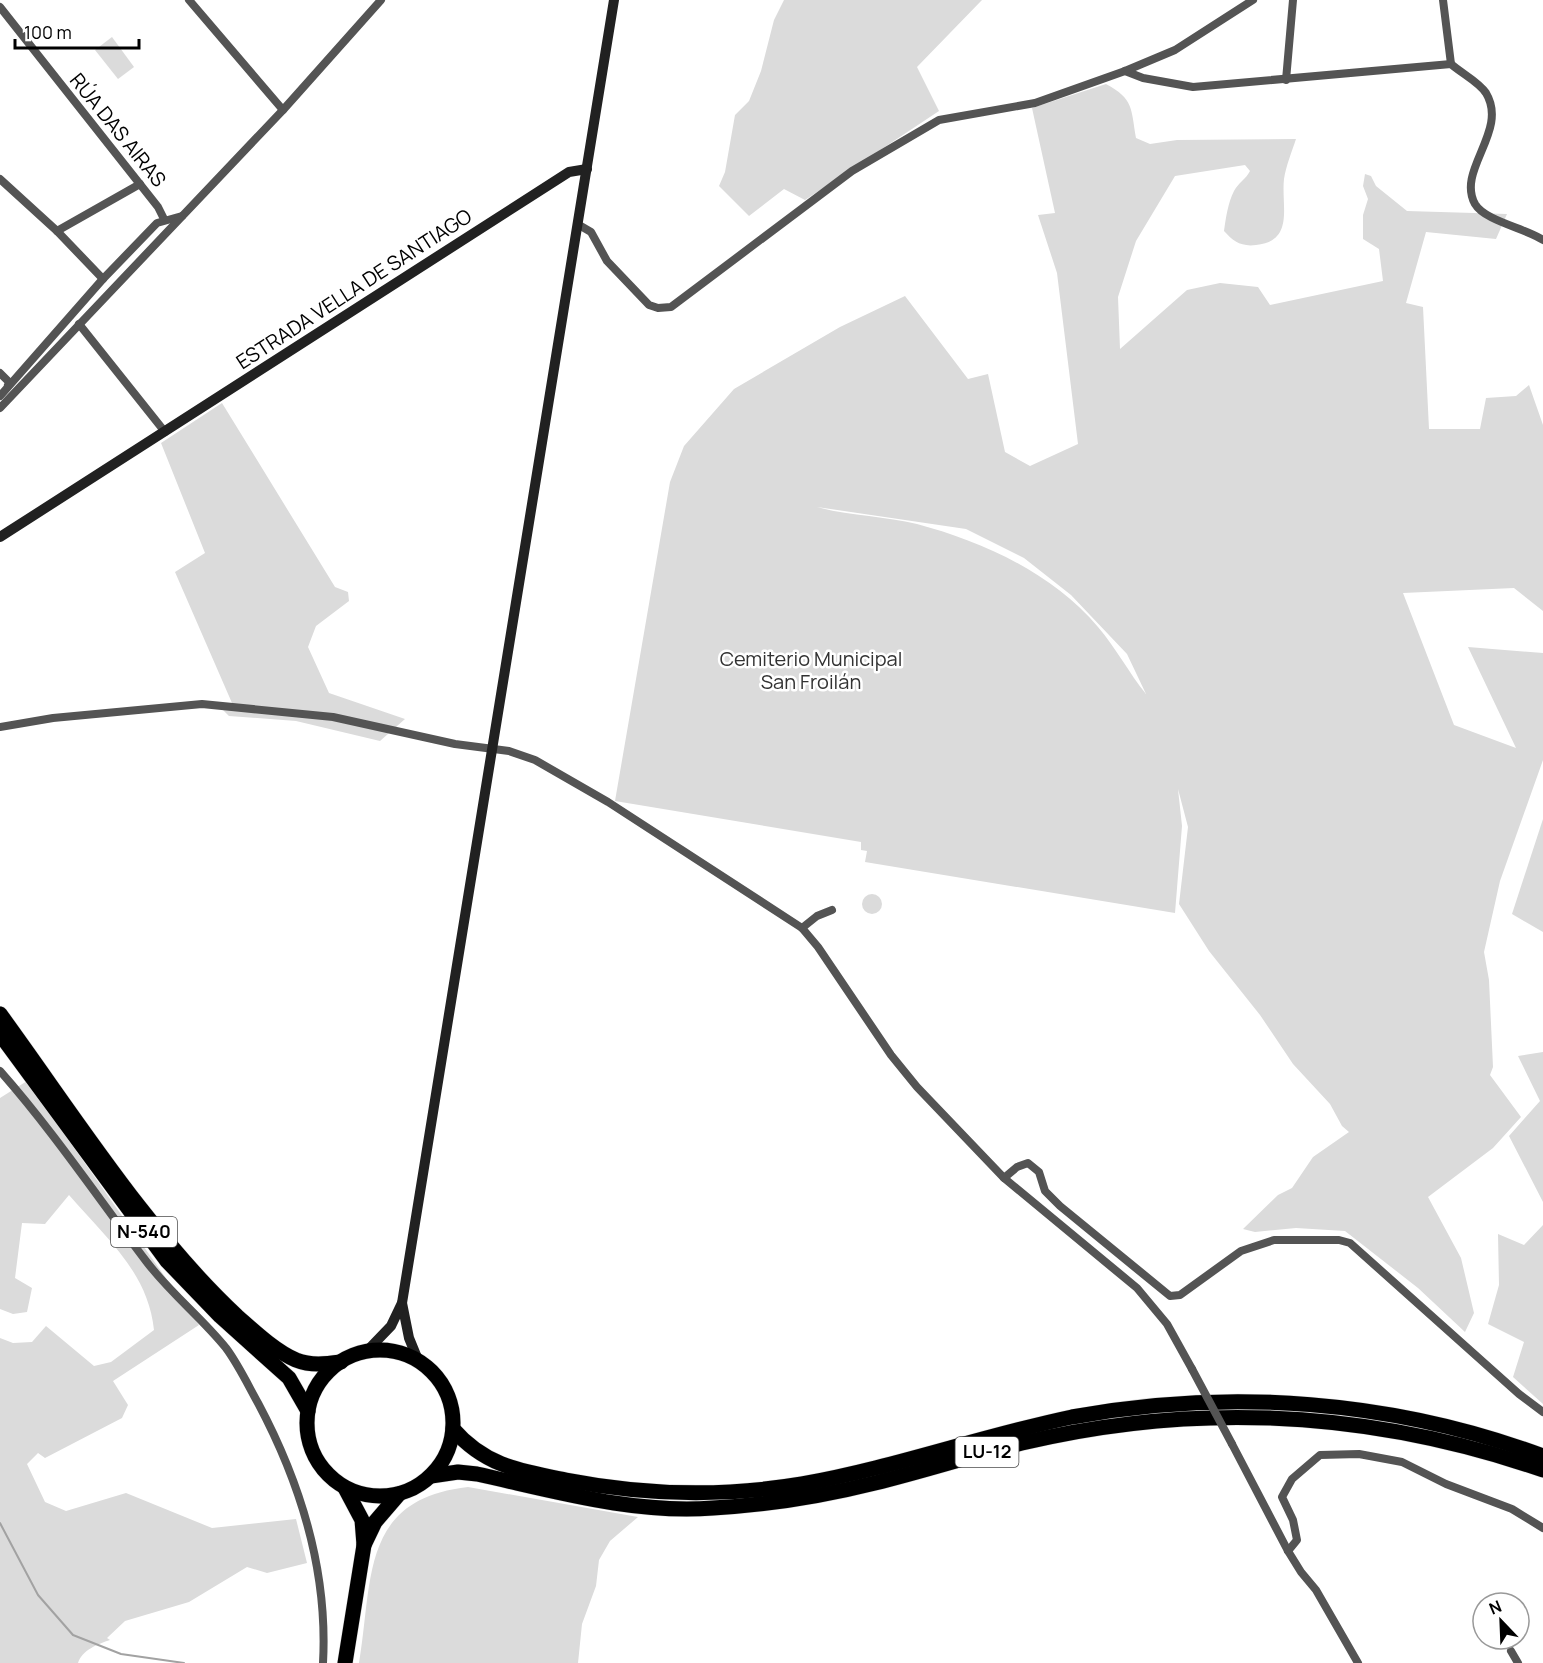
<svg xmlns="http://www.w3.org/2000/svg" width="1543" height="1663" viewBox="0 0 1543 1663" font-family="Manrope,sans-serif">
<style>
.green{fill:#dbdbdb;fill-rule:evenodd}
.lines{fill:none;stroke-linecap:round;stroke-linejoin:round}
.stream{stroke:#a2a2a2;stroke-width:2}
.highway-casing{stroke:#dbdbdb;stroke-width:16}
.street{stroke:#545454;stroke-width:8}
.secondary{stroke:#212121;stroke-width:10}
.highway{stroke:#000;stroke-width:15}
.street-bridge{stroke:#545454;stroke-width:8}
.labels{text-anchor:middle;stroke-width:5;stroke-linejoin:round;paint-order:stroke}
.shield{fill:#fff;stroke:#4c4c4c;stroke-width:1.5}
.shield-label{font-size:18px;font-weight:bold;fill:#000}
.street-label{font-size:20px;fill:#000;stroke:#fff}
.park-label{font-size:20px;fill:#323232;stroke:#fff}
</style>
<rect width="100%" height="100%" fill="#fff"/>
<g class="green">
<path d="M784,0H982L917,67L939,111L805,200L784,189L749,216L719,186L725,172L735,115L749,101L761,71L774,20Z"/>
<path d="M112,37L134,67L118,79L95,50Z"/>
<path d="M1106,84C1134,99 1131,109 1136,138L1150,144L1177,140L1296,139C1292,151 1286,166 1284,179C1281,206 1295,241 1256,245C1241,247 1233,241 1224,231C1226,217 1228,203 1234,191C1238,183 1246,179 1250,171L1245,165L1175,176L1136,241L1118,297L1120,349L1187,290L1220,283L1258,287L1270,305L1383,281L1379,249L1363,239V215L1368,199L1363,186L1365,174L1371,176L1376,186L1407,211L1507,214L1496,239L1426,232L1406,303L1423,307L1429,429H1480L1486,398L1516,396L1529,385L1543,425V611L1514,588L1403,593L1454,725L1516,748L1468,647L1543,653V760L1500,881L1484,952L1489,980L1493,1067L1490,1075L1521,1117L1493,1148L1428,1197L1461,1258L1474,1313L1465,1332L1418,1288L1345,1231L1296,1228L1255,1232L1243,1229L1278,1195L1292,1188L1313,1157L1349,1132L1342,1126L1330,1104L1293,1064L1260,1015L1209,951L1179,904L1188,827L1178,789L1182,826L1175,913L865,862L867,851L861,850V842L615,801L670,482L684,446L734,389L840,327L905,296L968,379L988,374L1005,452L1030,466L1078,444L1057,273L1038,215L1055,213L1032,108ZM817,507L966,529L1024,558L1071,595L1127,654L1146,694C1129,673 1116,648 1098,627C1052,573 984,542 917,524C885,516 849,516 817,507Z"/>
<path d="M222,403L335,587L348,592L349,601L316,626L308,647L329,693L405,719L380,741L296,721L229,716L220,707L232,703L175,572L205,553L161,443Z"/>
<path d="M1543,819V932L1512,914Z"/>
<circle cx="872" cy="904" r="10"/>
<path d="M1543,1052V1202L1509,1136L1540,1101L1518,1056Z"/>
<path d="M27,1081L199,1325L113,1381L128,1405L122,1418L45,1458L38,1453L27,1464L45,1502L66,1511L126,1493L212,1528L296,1519L307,1563L267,1573L247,1567L189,1602L125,1621L107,1638L110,1640C98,1644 82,1650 78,1663H0V1338L13,1343L32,1342L46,1326L94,1366L111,1362L154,1330C148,1272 106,1238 69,1195L45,1224L22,1223L15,1278L32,1288L27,1312L13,1314L0,1309V1098Z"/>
<path d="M1543,1225V1404L1513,1377L1524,1342L1488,1324L1499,1285L1498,1234L1524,1245Z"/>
<path d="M468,1487L638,1517L610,1541L599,1560L596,1586L582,1624L578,1663H359C373,1580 360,1499 468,1487Z"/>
</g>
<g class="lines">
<path class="stream" d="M0,1523L38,1595L73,1635L121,1654L184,1663"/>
<g class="highway-casing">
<g id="highway">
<path d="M0,1014C73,1114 147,1232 237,1316C254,1331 275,1351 296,1360C311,1366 326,1364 341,1362"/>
<path d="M0,1034L167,1261L220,1316L289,1378L308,1411"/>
<circle cx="380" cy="1423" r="73"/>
<path d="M453,1429C485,1466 520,1471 566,1480C643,1495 724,1497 802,1484C893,1468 981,1436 1072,1417C1229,1388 1393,1400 1543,1456"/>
<path d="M431,1476L458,1472L477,1474C555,1491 632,1514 713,1508C767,1505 823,1496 875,1483C924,1471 973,1455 1022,1443C1199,1401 1372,1411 1543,1470"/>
<path d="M345,1488L362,1520L364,1545L345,1663"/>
<path d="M364,1545L375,1522L399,1494"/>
</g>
</g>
<g class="street">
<path d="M189,0L283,110"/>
<path d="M1443,0L1451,64"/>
<path d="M0,7L158,207L164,219"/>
<path d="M1125,71L1143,78L1193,87L1451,64C1461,73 1479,82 1486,93C1509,131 1456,170 1475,204C1485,221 1525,228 1543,240"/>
<path d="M1286,80L1293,0"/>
<path d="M0,179L57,231L103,279"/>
<path d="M579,225L591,232L607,261L649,305L658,308L671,307L852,171L939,120L1035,103L1125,71L1175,50L1253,0"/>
<path d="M57,231L140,184"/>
<path d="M79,324L165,432"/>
<path d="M0,373L10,383L8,385"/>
<path d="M0,396L102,280L157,223L182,216"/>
<path d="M0,408L283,110L381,0"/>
<path d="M0,727L53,718L202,704L333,717L455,744L509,751L535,760L608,802L802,928L818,947L891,1055L917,1087L1004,1178L1137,1288L1167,1324L1192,1369"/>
<path d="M802,928L817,916L832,910"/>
<path d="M0,1071C53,1131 98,1198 146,1261C170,1293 201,1317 226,1348C238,1364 248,1385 258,1403C300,1482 328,1572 323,1663"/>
<path d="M1004,1178L1017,1167L1028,1163L1039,1172L1045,1191L1060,1206L1170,1296L1180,1295L1241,1251L1274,1240H1339L1350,1243L1519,1394L1543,1412"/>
<path d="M1232,1444L1288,1551L1301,1572L1316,1590L1358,1663"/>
<path d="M1288,1551L1297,1540L1293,1520L1282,1497L1292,1479L1320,1455L1359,1454L1402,1462L1446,1484L1512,1509L1543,1528"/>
<path d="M1511,1651L1518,1663"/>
</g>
<g class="secondary">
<path d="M0,537L569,172L587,169"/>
<path d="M402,1303L409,1338L418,1360"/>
<path d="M366,1352L391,1326L402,1303L614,0"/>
</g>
<use href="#highway" class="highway"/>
<path class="street-bridge" d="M1192,1369L1232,1444"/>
</g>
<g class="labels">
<g class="shield">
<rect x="111" y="1217" width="66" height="30" rx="4.5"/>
<rect x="955.5" y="1437" width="63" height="30" rx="4.5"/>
</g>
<g class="shield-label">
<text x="144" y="1238">N-540</text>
<text x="987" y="1458">LU-12</text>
</g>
<g class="street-label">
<text transform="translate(118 130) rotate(51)" y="7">RÚA DAS AIRAS</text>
<text transform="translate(354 289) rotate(-33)" y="7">ESTRADA VELLA DE SANTIAGO</text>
</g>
<g class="park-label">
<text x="811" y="666">Cemiterio Municipal<tspan x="811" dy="23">San Froilán</tspan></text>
</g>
</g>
<g transform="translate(1501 1621) rotate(337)"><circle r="28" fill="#ffffff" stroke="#999999" stroke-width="1.5"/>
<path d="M0-4.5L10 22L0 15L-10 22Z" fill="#000000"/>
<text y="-9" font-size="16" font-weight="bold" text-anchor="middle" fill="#000000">N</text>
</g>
<path d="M15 39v9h124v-9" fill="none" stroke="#000000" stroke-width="3"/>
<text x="24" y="39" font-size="18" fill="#000000" stroke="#ffffff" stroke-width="4.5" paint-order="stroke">100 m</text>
</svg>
